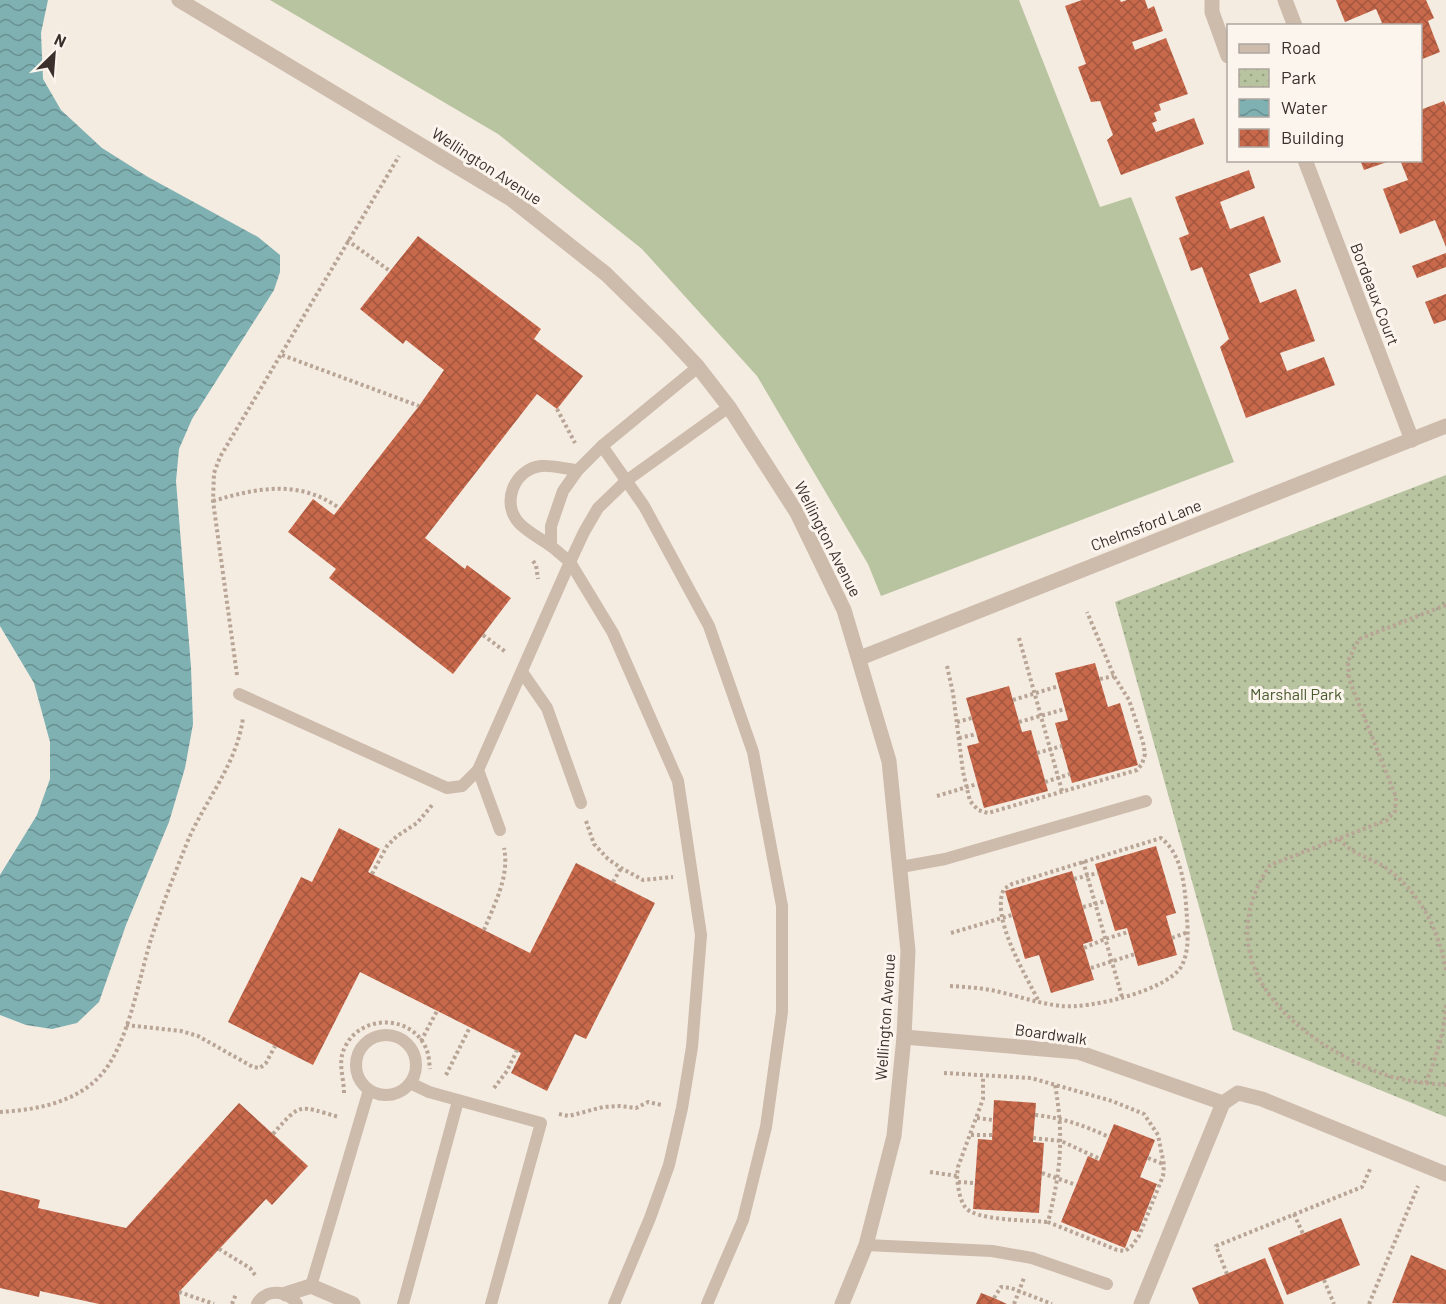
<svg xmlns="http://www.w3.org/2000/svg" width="1446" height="1304" viewBox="0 0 1446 1304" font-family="Barlow,sans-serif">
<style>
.grass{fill:#b8c4a0}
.park{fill:url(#park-dots)}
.water{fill:url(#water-waves)}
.building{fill:url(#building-cross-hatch)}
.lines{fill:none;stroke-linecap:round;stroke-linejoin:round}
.path{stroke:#b9a596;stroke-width:4;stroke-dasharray:3 3;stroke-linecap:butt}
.lane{stroke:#cdbbac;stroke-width:12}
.street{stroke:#cdbbac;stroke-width:15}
.labels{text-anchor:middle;stroke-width:6;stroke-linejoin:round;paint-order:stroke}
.street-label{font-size:16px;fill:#3b302b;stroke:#fbf5ee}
.park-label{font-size:16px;fill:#4a5a2e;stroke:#fbf5ee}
</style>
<defs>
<pattern id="park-dots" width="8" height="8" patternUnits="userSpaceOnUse" patternTransform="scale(1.5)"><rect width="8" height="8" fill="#b8c4a0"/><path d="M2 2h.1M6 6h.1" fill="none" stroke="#97a083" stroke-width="1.8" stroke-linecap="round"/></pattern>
<pattern id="water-waves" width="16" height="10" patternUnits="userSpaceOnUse" patternTransform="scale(1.5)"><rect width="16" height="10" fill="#7fb0b2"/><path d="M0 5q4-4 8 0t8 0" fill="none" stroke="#699091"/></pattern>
<pattern id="building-cross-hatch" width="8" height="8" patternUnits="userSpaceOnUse" patternTransform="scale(1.5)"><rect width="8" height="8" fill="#c8694b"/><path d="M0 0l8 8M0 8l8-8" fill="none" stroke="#a4573f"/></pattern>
</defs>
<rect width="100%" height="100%" fill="#f4ebe1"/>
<path class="grass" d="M270,0H1019L1100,207L1131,197L1234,462L881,596L868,564L757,376L642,249L498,134Z"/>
<path class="park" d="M1446,475V1117L1233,1030L1115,602Z"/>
<path class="water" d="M0,0H48L41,33L43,79L61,110L102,148L148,177L258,237L280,255V272L274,290L192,419L179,449L176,481L191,667L193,724L185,768L169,822L126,925L99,1002L77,1023L52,1029L26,1025L0,1015V875L37,815L50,779V742L34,683L0,626Z"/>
<g class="building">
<path d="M1082,0H1120L1121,2L1127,0H1145L1148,9L1154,6L1163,31L1132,42L1135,50L1166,38L1188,94L1159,104L1161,110L1154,113L1157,121L1152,123L1156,132L1194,118L1204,144L1121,175L1107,140L1113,135L1100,101L1091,102L1078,67L1086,64L1065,6Z"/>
<path d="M1336,0H1426L1434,18L1428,21L1440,52L1420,60V26H1375L1382,23L1376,9L1345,22Z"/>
<path d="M1444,101L1446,106V247L1435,220L1400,234L1383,189L1408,180L1400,160H1420V110Z"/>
<path d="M1360,160H1390V161L1364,170Z"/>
<path d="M1249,170L1255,188L1220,202L1230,229L1264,216L1281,262L1249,274L1260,303L1296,289L1315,341L1280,353L1287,371L1324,357L1335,385L1246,418L1220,347L1229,339L1202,267L1191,271L1179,238L1189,234L1175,197Z"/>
<path d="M418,236L541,329L534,339L583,376L557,409L537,394L425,538L465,569L467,565L511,598L453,674L329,578L336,569L288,532L313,499L334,515L419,406L444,370L406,340L403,344L360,309Z"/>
<path d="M1446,253V267L1417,278L1412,266Z"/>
<path d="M1446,294V320L1434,324L1425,302Z"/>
<path d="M1095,663L1108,707L1120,703L1138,765L1072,783L1055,723L1068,720L1055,673Z"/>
<path d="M1009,686L1022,732L1031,730L1048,791L984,808L967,746L979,743L966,698Z"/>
<path d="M339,828L380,849L368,872L530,953L576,863L655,903L586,1039L575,1034L547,1091L511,1073L521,1053L360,972L313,1065L228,1022L301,877L312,882Z"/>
<path d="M1156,846L1176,913L1166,916L1177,955L1138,966L1127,928L1115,931L1095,864Z"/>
<path d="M1072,871L1093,941L1083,944L1094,980L1051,993L1039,955L1025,959L1005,891Z"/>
<path d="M994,1100L1036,1103L1033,1142L1044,1143L1039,1213L973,1209L978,1139L992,1140Z"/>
<path d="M239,1103L308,1166L272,1205L266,1199L179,1292L180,1304H99L40,1291L39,1297L0,1288V1190L40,1200L38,1208L126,1228Z"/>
<path d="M1114,1124L1155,1140L1140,1177L1157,1184L1138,1232L1132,1230L1125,1248L1061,1222L1088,1156L1099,1161Z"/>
<path d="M1341,1218L1360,1265L1287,1295L1268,1248Z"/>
<path d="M1411,1255L1446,1270V1304L1392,1303Z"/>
<path d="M1265,1258L1284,1304H1199L1192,1288Z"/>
<path d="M981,1293L994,1298L1007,1304H976Z"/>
</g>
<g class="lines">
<g class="path">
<path d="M347,240L390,271"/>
<path d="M282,355L419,406"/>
<path d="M557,409L575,443"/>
<path d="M213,501C257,488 299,479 339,508"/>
<path d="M533,561L536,565L538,579"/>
<path d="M1446,605L1359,639L1348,661L1349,679L1396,797L1395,811L1387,820L1270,865C1204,963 1295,1041 1383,1074C1402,1081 1425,1083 1446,1085"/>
<path d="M483,635L507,653"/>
<path d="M1019,638L1062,791"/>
<path d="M947,666L953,693L963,772L970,801L978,810L988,813L1137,770L1142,764L1145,754L1143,742L1129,700L1114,676L1087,612"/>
<path d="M237,675L213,501L214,473L220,457L399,156"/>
<path d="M1100,679L1114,676"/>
<path d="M1013,700L1059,686"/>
<path d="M957,722L972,718"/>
<path d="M1019,722L1065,709"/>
<path d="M959,738L977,734"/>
<path d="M1037,753L1062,746"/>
<path d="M1045,782L1070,774"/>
<path d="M937,796L977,784"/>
<path d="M586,821L594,844L608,859L621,868L643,880L673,877"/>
<path d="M1339,839C1343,843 1348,848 1353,851C1363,857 1374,860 1383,866C1419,890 1439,929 1446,971"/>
<path d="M1083,861L1122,997"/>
<path d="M372,874L387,846L397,836L417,823L434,803"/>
<path d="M1074,879L1098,873"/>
<path d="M613,882L621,868"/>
<path d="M1083,907L1106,901"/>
<path d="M484,930C494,905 510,876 504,848"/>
<path d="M951,933L1012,915"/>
<path d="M1172,938L1188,932"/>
<path d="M1084,948L1105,939L1128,932"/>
<path d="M1091,968L1135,954"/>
<path d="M950,986C967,987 984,988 1000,992C1021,997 1041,1004 1062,1006C1089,1009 1166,991 1181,967C1189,953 1188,934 1187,918C1185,891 1184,856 1161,838L1012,884L1004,889C990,918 1026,975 1039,1002"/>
<path d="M126,1025L181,1031L198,1036L253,1067L260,1068L266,1063L275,1046"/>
<path d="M421,1041L437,1011"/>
<path d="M944,1073L1031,1078L1112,1101L1144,1114L1158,1135L1164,1165L1163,1176L1139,1236L1131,1247L1125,1251L1117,1250L1048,1222C1061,1170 1064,1138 1055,1084"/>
<path d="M446,1075L470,1027"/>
<path d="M1426,1083C1436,1057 1445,1031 1446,1003"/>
<path d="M494,1088L507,1071L517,1050"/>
<path d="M344,1093C344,1077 337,1062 345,1047C360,1015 409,1014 425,1046C429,1053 429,1062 430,1069"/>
<path d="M0,1112C35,1110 75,1103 100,1076C129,1045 139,976 152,936C163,903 176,870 189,838C207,798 237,763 243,718"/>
<path d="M559,1114L569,1116L603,1107L620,1106L636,1108L648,1102L662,1105"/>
<path d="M1035,1115C1063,1118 1083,1125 1109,1137"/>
<path d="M977,1118L993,1120"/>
<path d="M273,1134C302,1101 298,1106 339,1117"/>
<path d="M971,1135H992"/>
<path d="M1033,1138L1061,1141L1100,1159"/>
<path d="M1148,1158L1163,1164"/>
<path d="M930,1172L957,1176L958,1167L983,1099V1077"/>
<path d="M1042,1173L1076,1185"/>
<path d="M957,1176C958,1186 959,1198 965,1207C975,1221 1030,1220 1048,1222"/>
<path d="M958,1182L975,1183"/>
<path d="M1294,1214L1303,1234"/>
<path d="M219,1249L250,1268L255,1275"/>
<path d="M1227,1274L1216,1246L1362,1187L1371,1167"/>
<path d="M1324,1280L1334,1304"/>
<path d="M179,1292L214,1304"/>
<path d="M994,1298L1001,1287L1011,1288L1052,1304"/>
<path d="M232,1304L236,1294"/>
<path d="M1014,1304L1024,1278"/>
<path d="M1369,1304L1418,1186"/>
</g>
<g class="lane">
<path d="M602,446L644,506L709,626L753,752L782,906V1012L766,1127L743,1220L707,1304"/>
<path d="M551,546C541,539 528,532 520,524C500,504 514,469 541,466C552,465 566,469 578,470"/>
<path d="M522,672L547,708L581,803"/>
<path d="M239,694L447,788L462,786L478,770L570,562L584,532L598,508L626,481L729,407"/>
<path d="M478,770L500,830"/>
<path d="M901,867L945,859L1146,801"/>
<circle cx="386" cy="1065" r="30"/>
<path d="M410,1083L429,1092L541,1123L491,1304"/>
<path d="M866,1245L992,1251L1032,1258L1107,1284"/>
<path d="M311,1286L369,1090"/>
<path d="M257,1304C266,1288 287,1290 297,1304"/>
<path d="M403,1304L458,1101"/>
<path d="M614,1304L650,1218L669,1165L682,1108L692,1047L701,935L678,781L613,633L570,562L551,546V526L563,491L578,470L602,446L698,367"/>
</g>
<g class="street">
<path d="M179,0L511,199L606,274L668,335L698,367L729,407L797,513L844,610L889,761L908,951L904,1037L894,1136L866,1245L842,1304"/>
<path d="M1212,0V12L1228,56"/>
<path d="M1285,0L1295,26"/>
<path d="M1305,160L1412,440"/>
<path d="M860,658L1446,426"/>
<path d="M904,1037L1078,1052L1223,1103"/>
<path d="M286,1294L311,1286L353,1304"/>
<path d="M1141,1304L1223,1103L1238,1093L1262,1099L1446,1174"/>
</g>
</g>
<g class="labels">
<g class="street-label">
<text transform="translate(487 166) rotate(33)" y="6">Wellington Avenue</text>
<text transform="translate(1375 294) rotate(69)" y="6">Bordeaux Court</text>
<text transform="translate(1146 525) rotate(-21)" y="6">Chelmsford Lane</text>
<text transform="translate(828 539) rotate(63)" y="6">Wellington Avenue</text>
<text transform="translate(885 1017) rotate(-86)" y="6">Wellington Avenue</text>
<text transform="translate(1051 1034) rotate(8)" y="6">Boardwalk</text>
</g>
<g class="park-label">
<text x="1296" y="700">Marshall Park</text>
</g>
</g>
<rect x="1227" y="24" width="195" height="138" fill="#fbf5ee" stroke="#aea6a0" stroke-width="1.5"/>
<rect x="1239" y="44" width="30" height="9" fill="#cdbbac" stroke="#aea6a0" stroke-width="1.5"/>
<text x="1281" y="54" font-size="18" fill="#3b302b">Road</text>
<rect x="1239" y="69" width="30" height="18" fill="url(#park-dots)" stroke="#aea6a0" stroke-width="1.5"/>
<text x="1281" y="84" font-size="18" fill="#3b302b">Park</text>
<rect x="1239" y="99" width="30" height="18" fill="url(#water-waves)" stroke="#aea6a0" stroke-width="1.5"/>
<text x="1281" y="114" font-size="18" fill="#3b302b">Water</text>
<rect x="1239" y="129" width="30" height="18" fill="url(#building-cross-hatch)" stroke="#aea6a0" stroke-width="1.5"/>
<text x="1281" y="144" font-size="18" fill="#3b302b">Building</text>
<g transform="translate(54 54) rotate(25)" stroke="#fbf5ee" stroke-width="4.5" paint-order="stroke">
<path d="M0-4.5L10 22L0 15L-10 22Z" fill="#3b302b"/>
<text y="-9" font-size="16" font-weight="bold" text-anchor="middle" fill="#3b302b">N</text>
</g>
</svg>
